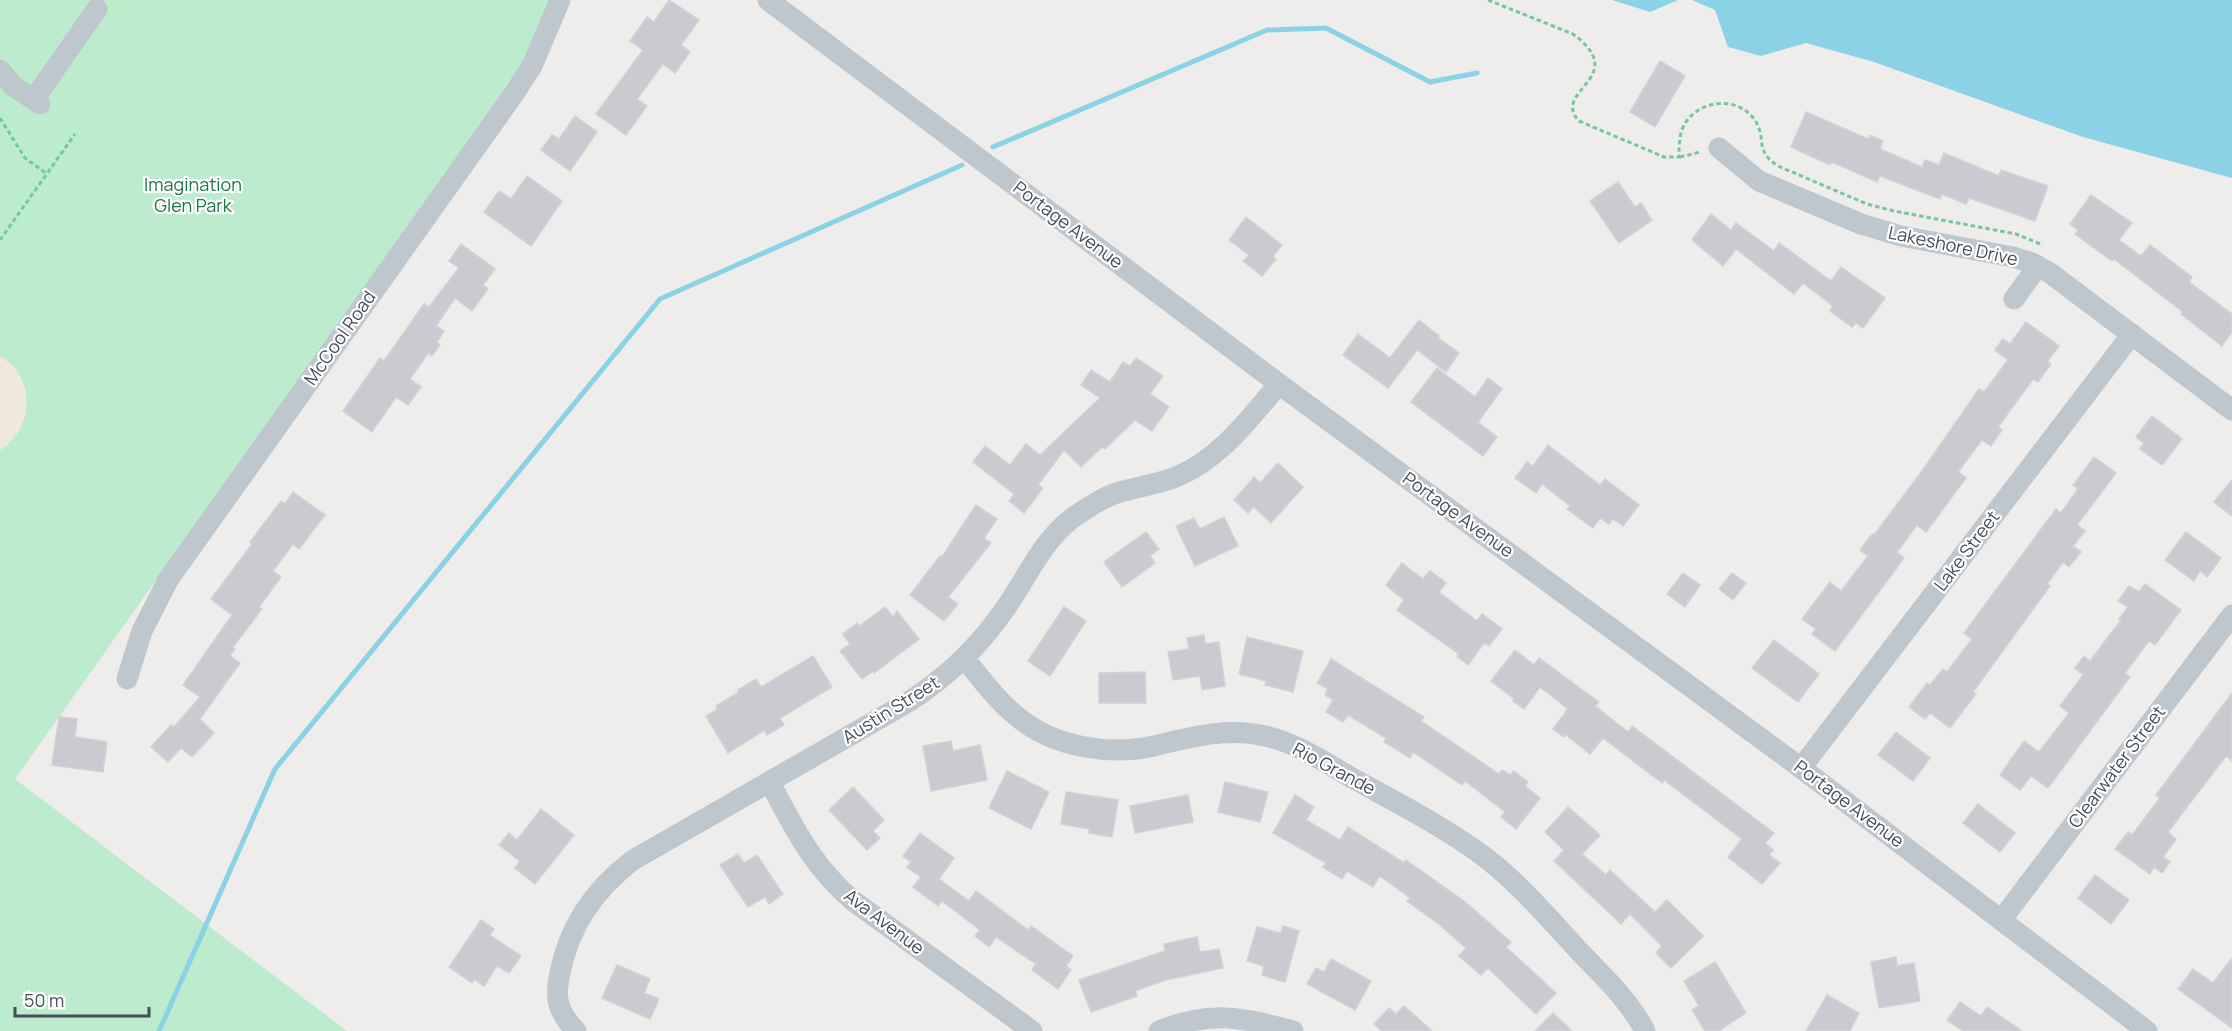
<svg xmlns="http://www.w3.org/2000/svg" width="2232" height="1031" viewBox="0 0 2232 1031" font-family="Manrope,sans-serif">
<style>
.green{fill:#bcebce}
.sand{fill:#f0eadd}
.water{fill:#8bd2e6}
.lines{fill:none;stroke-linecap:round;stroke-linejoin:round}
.stream{stroke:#8bd2e6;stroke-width:5}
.building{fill:#cacbd1;stroke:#d0d2d7;stroke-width:1.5}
.path{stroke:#76c7a0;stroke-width:3;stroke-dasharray:4.5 3;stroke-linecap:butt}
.minor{stroke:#bec6ce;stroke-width:21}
.labels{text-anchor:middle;stroke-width:4.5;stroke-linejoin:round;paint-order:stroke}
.park-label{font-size:18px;fill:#1c7449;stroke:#fff}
.street-label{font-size:18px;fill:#464f58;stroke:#fff}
</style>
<rect width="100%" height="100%" fill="#efecec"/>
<path class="green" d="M0,0H550L527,57L15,779L347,1031H0Z"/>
<path class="sand" d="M0,356C5,360 11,363 15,368C35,395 29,432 0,450Z"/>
<g class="water">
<path d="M1612,0H1678L1650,12Z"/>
<path d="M1692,0H2232V178L2083,137L1874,62L1806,43L1761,56L1728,47L1715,10Z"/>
</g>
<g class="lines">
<g class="stream">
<path d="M993,147L1267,30L1326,28L1430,82L1477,73"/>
<path d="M159,1031L275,769L660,299L962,165"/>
</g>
</g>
<g class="building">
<path d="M669,0L699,20L681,45L690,52L675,73L663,64L637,99L647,106L626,135L596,114L643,50L630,41L647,17L654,22Z"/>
<path d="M1660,61L1685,76L1655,127L1630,112Z"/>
<path d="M1806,112L1868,139L1870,135L1883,141L1880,149L1922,167L1925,160L1939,165L1944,153L1999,176L2001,170L2048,186L2035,221L1969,198L1966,204L1942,194L1940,199L1880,176L1877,182L1832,162L1830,165L1791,147Z"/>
<path d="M575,116L597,132L570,171L541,150L552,135L559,139Z"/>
<path d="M527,176L562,201L531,246L484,212L499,191L511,199Z"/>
<path d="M1618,182L1635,207L1641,203L1652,220L1619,243L1590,201Z"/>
<path d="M2091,195L2132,223L2119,240L2141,256L2150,245L2192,277L2189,282L2232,314V332L2222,346L2181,314L2183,312L2114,259L2112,261L2075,234L2078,230L2070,224Z"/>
<path d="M1711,214L1731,230L1736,223L1774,251L1779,243L1831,281L1841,267L1885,298L1863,328L1856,323L1852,327L1830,311L1833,306L1803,283L1794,294L1736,249L1723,266L1692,240Z"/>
<path d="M1246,217L1282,245L1273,256L1276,259L1262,276L1243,261L1249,255L1229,240Z"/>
<path d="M461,244L495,269L483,285L488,289L472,311L455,298L436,326L444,331L437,342L440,345L432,356L428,353L410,379L421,387L408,405L396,397L372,432L343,411L380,358L384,361L424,304L429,307L459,268L449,261Z"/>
<path d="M1419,320L1439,336L1438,338L1459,353L1446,372L1417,350L1388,388L1343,355L1358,334L1390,358Z"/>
<path d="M2026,322L2059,346L2047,362L2051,364L2038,382L2033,379L1998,427L2002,430L1991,446L1982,440L1958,472L1966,478L1926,532L1917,525L1897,552L1904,558L1835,651L1812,634L1816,629L1802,619L1830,582L1841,591L1868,556L1860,550L1872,534L1874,535L1922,471L1979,389L1984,392L2008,360L1995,350L2003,339L2010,344Z"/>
<path d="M1136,358L1163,376L1150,394L1169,407L1152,431L1135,420L1105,449L1102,447L1081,467L1064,450L1038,485L1043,488L1024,513L1009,501L1014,494L973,462L985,446L1010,465L1026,444L1040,455L1100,398L1081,385L1091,370L1110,382L1123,362L1130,366Z"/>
<path d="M1437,368L1475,397L1488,378L1502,389L1478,422L1497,437L1483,456L1411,402Z"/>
<path d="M2152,416L2182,439L2162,465L2140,449L2144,443L2136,437Z"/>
<path d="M1548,445L1600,485L1605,479L1639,505L1623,526L1613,519L1609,524L1600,518L1593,528L1567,509L1570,506L1542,484L1536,493L1515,478L1527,462L1533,466Z"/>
<path d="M2094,457L2116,473L2077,525L2085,531L2073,546L2081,552L2069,567L2063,562L2047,584L2050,586L1973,692L1976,694L1950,728L1930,713L1925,719L1909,707L1927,683L1930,685L1943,669L1947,672L1972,639L1964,633L2056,509L2061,513L2078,489L2073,485Z"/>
<path d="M1278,463L1303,487L1271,523L1254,507L1248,513L1234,500L1254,477L1260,483Z"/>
<path d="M2232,480V516L2214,502Z"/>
<path d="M293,492L325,515L299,549L293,544L273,571L281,577L259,607L262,609L233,647L235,649L230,656L240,663L200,719L214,733L192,757L181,748L168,762L151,747L171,725L174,727L200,697L183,685L232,615L211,599L252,544L250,542L281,501L285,504Z"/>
<path d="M976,505L997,519L984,538L991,543L948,597L958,604L944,621L910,595L940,556L942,557Z"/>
<path d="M1224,517L1238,546L1195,566L1176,526L1194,518L1200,529Z"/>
<path d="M1146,532L1159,549L1150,556L1155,563L1122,587L1104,562Z"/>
<path d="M2186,532L2221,558L2207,577L2200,571L2194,581L2165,560Z"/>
<path d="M1402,563L1423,579L1430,571L1446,583L1439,592L1477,621L1482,614L1502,629L1489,646L1484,643L1468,665L1457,656L1459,654L1397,610L1404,600L1386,585Z"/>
<path d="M1683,573L1700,585L1685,607L1667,594Z"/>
<path d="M1732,573L1746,583L1733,600L1719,589Z"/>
<path d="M2145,584L2181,610L2155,645L2149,641L2125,673L2130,677L2048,788L2031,776L2020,790L2000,775L2024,741L2039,752L2069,713L2060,706L2083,675L2075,668L2084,656L2090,661L2121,620L2119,619L2128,607L2118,601L2129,586L2139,592Z"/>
<path d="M885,607L893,617L897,611L919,639L874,673L873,671L862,679L840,651L850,644L843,634L857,623L859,626Z"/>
<path d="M1064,607L1086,621L1050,676L1028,661Z"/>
<path d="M1204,635L1205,644L1219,642L1225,686L1202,690L1200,676L1173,680L1168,652L1189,649L1187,638Z"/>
<path d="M1247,637L1303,651L1293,692L1265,685L1266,681L1239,674Z"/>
<path d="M1774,640L1819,674L1798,702L1752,668Z"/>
<path d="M1515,650L1534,665L1539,658L1599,702L1595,706L1628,732L1632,726L1774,833L1765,843L1773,850L1769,855L1780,863L1762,884L1728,857L1742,839L1664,780L1662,783L1603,738L1590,754L1566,735L1564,737L1553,729L1568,709L1540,687L1524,709L1513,701L1514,699L1491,681Z"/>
<path d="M813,656L832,687L780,718L784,725L767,735L765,730L728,753L706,716L718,709L716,706L739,692L738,690L756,679L761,687Z"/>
<path d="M1331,659L1424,717L1421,721L1499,774L1502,770L1510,775L1514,771L1528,782L1525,786L1540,798L1516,829L1501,817L1505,812L1465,781L1462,785L1413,752L1410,758L1384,742L1386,738L1348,715L1343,722L1326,712L1333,700L1325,695L1328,689L1317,683Z"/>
<path d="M1145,672L1146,703H1099V673Z"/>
<path d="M2232,693V761L2226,756L2168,832L2176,839L2163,857L2170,862L2162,873L2154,867L2150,874L2115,849L2128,832L2132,835L2160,798L2156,795Z"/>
<path d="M59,717L77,719L75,737L107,742L103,772L52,765Z"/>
<path d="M1896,732L1930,758L1913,781L1878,755Z"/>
<path d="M951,741L953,751L980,745L987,780L931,791L923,746Z"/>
<path d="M1007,771L1049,792L1031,829L989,808Z"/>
<path d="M1225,782L1268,792L1260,822L1218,812Z"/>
<path d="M853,787L884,820L873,831L880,838L867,850L829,810Z"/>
<path d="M1066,792L1118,800L1112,837L1089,833V829L1061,824Z"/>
<path d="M1188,795L1193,822L1135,833L1130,806Z"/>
<path d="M1295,795L1314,807L1306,820L1340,840L1348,827L1404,863L1406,860L1464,901L1511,942L1506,947L1556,993L1536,1014L1488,968L1481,975L1459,956L1466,948L1440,925L1407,901L1410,898L1380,876L1373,887L1347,871L1342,879L1323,867L1326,863L1273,833Z"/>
<path d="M1978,804L2015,833L2000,852L1963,823Z"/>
<path d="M1568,807L1600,835L1582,854L1606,875L1610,870L1655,912L1667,900L1703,936L1671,968L1656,953L1662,946L1630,914L1621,924L1554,861L1564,850L1545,832Z"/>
<path d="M541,809L574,835L535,884L515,868L520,861L499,845L509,833L517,840Z"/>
<path d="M920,833L954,858L939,879L969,901L976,891L1028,930L1031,926L1073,956L1066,966L1071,970L1058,989L1032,970L1036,964L996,937L989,947L975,936L980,930L942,901L938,906L913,887L921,877L907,867L911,862L903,856Z"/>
<path d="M738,854L744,863L757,855L783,894L769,904L765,897L748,907L720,865Z"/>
<path d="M2095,875L2129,900L2111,924L2078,898Z"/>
<path d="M481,920L494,929L490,935L521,956L509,973L497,966L484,986L474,979L472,983L449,967Z"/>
<path d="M1283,926L1299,931L1285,982L1262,975L1264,966L1247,961L1257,927L1281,933Z"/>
<path d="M1197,937L1200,952L1219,949L1223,968L1166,980L1135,991L1137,996L1091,1012L1079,980L1165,951L1164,944Z"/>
<path d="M1896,957L1897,966L1914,963L1920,1001L1879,1008L1871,962Z"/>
<path d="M2232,958V1028L2178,989L2193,969L2213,983Z"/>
<path d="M1331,959L1371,981L1355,1010L1307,984L1316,968L1324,972Z"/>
<path d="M1715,962L1746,1013L1718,1031H1705L1692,1010L1699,1006L1684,981Z"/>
<path d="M617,965L650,979L644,993L659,999L650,1019L602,998Z"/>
<path d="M1827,995L1859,1013L1850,1031H1806Z"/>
<path d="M1960,1002L1981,1016L1987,1007L2022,1031H1963L1947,1020Z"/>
<path d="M1404,1006L1432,1031H1382L1374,1024L1389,1008L1396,1014Z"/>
<path d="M1553,1013L1572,1031H1535Z"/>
</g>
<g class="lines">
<g class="path">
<path d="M1488,0L1573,34C1632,78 1550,90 1579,121L1664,157H1679C1679,146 1679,135 1684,125C1698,100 1736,95 1754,119C1768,138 1753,150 1778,166L1867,204L1894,211L2016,234L2043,245"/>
<path d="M0,118L25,158L47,174"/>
<path d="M1680,157L1700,152"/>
<path d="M0,240L75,134"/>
</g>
<g class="minor">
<path d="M768,0L1279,384L1801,768L2147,1031"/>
<path d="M0,70L13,86L40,104"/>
<path d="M34,99L97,9"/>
<path d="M1719,148L1759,181L1861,224L1901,236L2013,257L2032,263L2050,273L2232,410"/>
<path d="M2014,299L2038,266"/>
<path d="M965,659C982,680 999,703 1020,719C1056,747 1110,756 1154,746C1191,737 1227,727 1265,736C1297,743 1326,763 1354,779C1399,804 1445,827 1486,858C1521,885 1550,920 1579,951C1603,976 1629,1000 1645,1031"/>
<path d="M127,679L142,631L168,580L511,98L532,66L560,0"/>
<path d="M1801,768L2132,334"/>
<path d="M770,783C795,829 811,864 852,900L1032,1031"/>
<path d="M2002,919L2232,615"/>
<path d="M576,1031C569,1023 562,1015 559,1004C556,995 558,982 560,973C569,925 595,889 633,860L910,701C950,674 979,647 1007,606C1027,577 1042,542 1071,519C1084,510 1100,499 1114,494C1134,487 1156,485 1176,477C1220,459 1249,419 1279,384"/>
<path d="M1159,1031C1211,1010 1241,1017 1293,1031"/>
</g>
</g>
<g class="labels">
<g class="park-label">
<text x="193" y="191">Imagination<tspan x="193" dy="21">Glen Park</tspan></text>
</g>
<g class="street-label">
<text transform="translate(1068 225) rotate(37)" y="6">Portage Avenue</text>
<text transform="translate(1953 246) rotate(12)" y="6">Lakeshore Drive</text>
<text transform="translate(340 338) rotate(-55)" y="6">McCool Road</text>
<text transform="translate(1458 515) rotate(36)" y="6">Portage Avenue</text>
<text transform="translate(1967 551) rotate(-53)" y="6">Lake Street</text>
<text transform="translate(891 710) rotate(-32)" y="6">Austin Street</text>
<text transform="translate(2117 767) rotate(-53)" y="6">Clearwater Street</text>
<text transform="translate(1334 769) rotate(28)" y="6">Rio Grande</text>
<text transform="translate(1849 804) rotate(37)" y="6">Portage Avenue</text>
<text transform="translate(884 922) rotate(37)" y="6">Ava Avenue</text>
</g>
</g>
<path d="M15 1007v9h134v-9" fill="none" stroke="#464f58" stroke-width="3"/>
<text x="24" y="1007" font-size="18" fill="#464f58" stroke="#ffffff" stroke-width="4.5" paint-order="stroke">50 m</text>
</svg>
